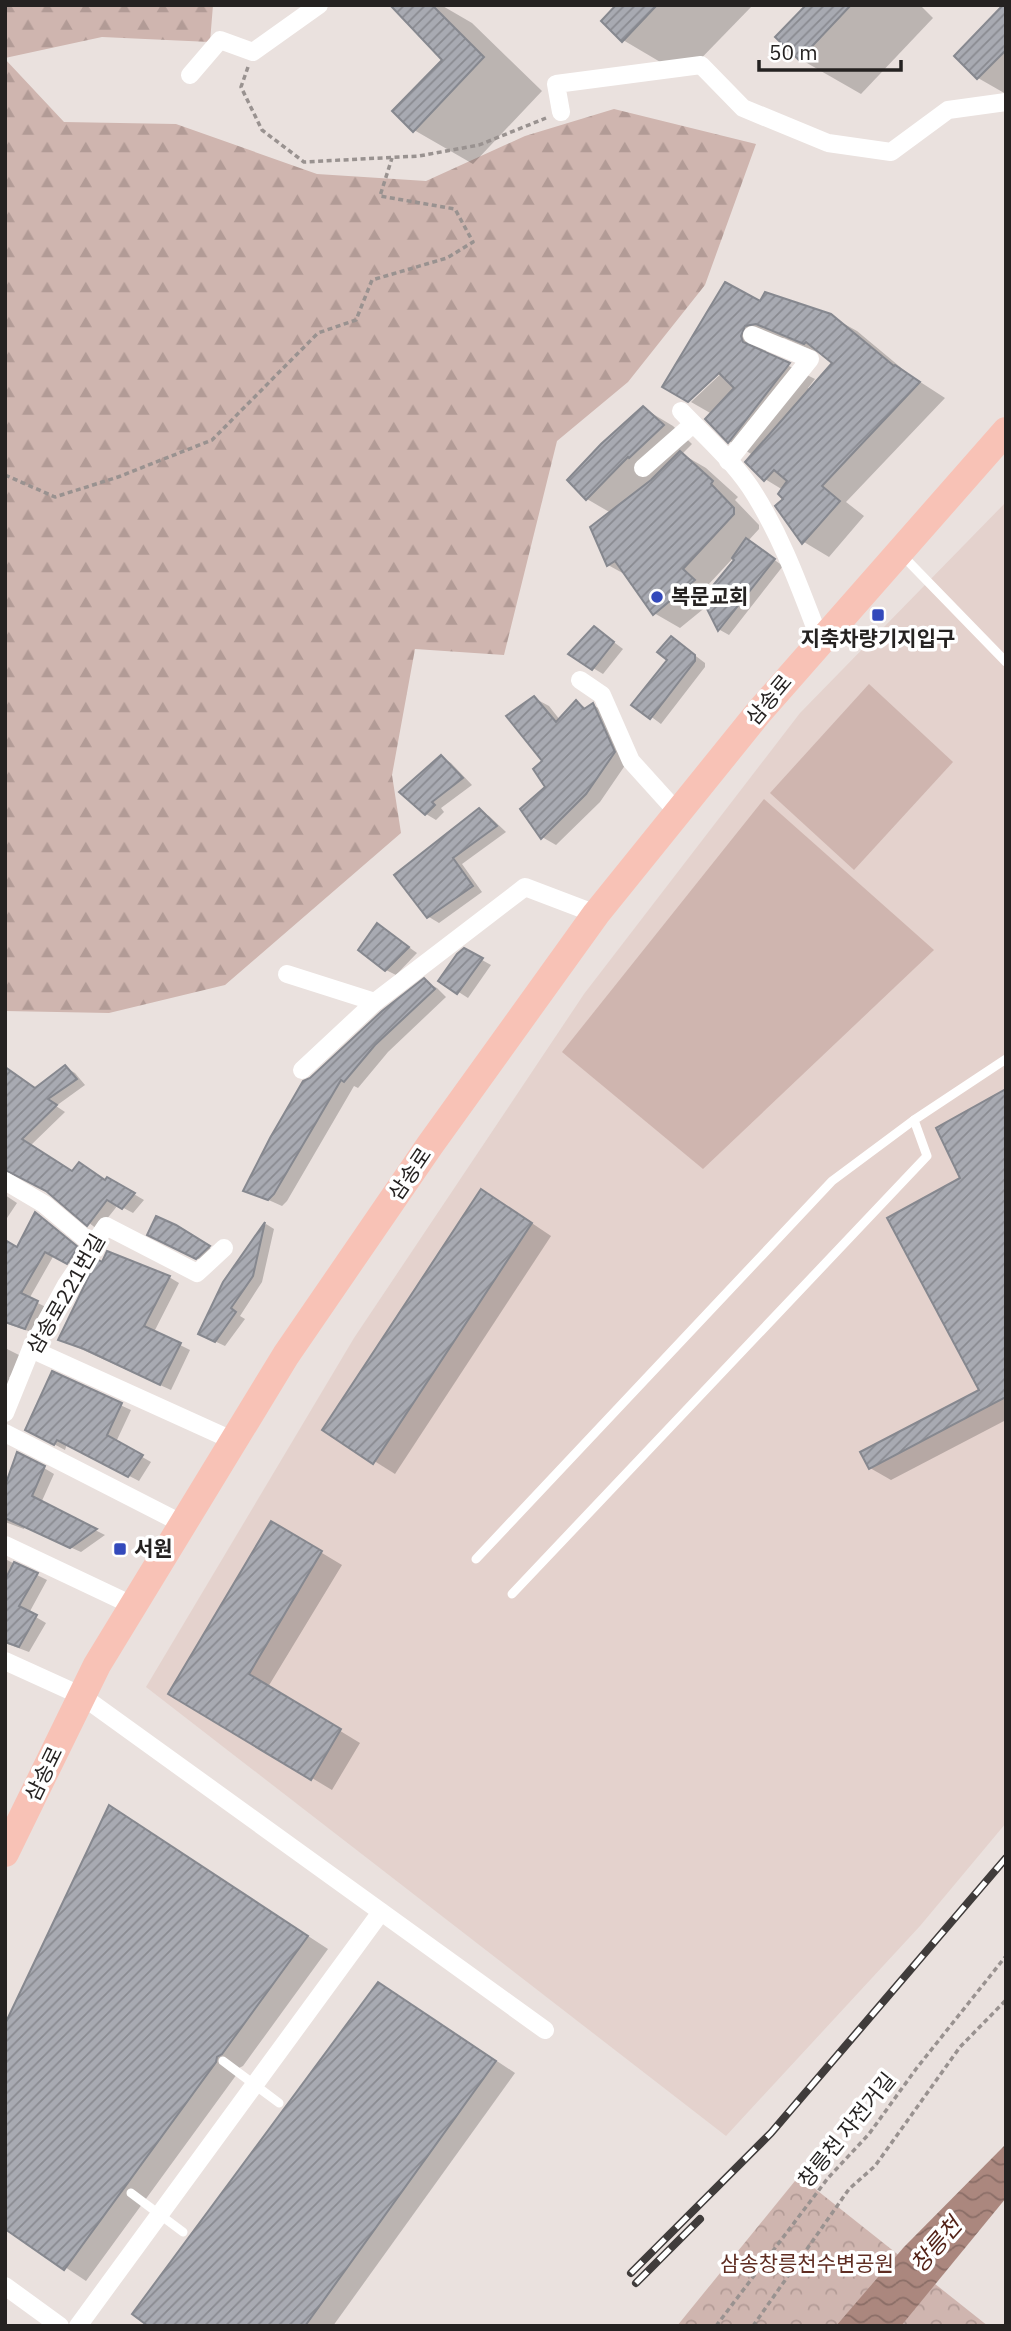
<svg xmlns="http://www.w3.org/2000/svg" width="1011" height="2331" viewBox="0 0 1011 2331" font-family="'IBM Plex Sans','Noto Sans KR',sans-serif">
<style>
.built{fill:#e4d2cd}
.grass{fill:#cfb5af}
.forest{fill:url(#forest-firs)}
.park{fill:url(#park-crowns)}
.water{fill:url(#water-waves)}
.shadow{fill:#0003;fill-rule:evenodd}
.building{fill:url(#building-hatch);stroke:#86888f;stroke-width:2}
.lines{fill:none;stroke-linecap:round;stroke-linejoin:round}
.path{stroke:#999290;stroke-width:3.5;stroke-dasharray:5 3.5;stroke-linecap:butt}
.lane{stroke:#fff;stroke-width:9}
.street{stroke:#fff;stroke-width:18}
.primary{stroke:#f8c2b6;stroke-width:28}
.rail-casing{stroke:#403c3b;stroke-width:8}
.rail{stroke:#fff;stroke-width:5;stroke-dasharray:16;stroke-linecap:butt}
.poi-dot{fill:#3349bb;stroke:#fff;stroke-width:2.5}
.labels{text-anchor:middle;stroke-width:7;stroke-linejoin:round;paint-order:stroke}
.poi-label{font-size:21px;font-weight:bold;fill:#252221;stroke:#fff;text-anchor:start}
.street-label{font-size:21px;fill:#252221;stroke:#fff}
.park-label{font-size:21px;fill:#5f2d22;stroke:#fff}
.water-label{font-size:23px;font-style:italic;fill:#532217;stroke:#fff}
</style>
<defs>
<pattern id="forest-firs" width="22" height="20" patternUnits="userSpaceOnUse" patternTransform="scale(1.75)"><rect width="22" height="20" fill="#cfb5af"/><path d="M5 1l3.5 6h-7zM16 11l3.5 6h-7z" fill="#b29b96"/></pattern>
<pattern id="park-crowns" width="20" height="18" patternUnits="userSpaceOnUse" patternTransform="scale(1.75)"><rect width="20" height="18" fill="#cfb5af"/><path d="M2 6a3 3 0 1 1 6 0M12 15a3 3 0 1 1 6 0" fill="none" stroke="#b29b96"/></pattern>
<pattern id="water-waves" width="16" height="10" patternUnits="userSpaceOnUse" patternTransform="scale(1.75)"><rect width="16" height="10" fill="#ab877e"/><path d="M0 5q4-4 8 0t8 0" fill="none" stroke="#8b6e67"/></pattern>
<pattern id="building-hatch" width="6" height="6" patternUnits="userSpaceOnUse" patternTransform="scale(1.75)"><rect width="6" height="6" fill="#a8aab2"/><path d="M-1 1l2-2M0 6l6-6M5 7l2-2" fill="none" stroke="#898a90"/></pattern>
</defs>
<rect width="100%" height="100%" fill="#eae1de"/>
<path class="built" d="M1006,502V1823L920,1926L726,2136L146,1687L354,1338L584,994L800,713Z"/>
<g class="grass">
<path d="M869,684L953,762L854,870L770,793Z"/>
<path d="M764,799L934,950L703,1169L562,1052Z"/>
</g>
<g class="forest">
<path d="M5,5H213L210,42L102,37L5,58Z"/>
<path d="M5,59L64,122L176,124L317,174L426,181L525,136L614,109L756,144L705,285L628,382L557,441L504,655L415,649L392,775L401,833L225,985L109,1013L5,1011Z"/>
</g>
<path class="park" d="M799,2176L988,2326H677Z"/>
<path class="water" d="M1006,2144V2198L901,2326H836L904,2247Z"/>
<g class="shadow">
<path d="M397,5H441L472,23L542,91L473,164L414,130L445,60Z"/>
<path d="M618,5H753L684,76L623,40Z"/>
<path d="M808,5H920L933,18L861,94L800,59Z"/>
<path d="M1006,5V94L978,78L956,56Z"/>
<path d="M761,304L830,316L857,331L911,376L945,398L846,502L864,516L829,557L804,542L777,506L786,499L783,490L765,479L753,455L729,441L712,414L691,402L726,369L724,366L690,398V402L665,386ZM784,338L826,356L834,362L810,390L808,388L815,379L767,355L766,351L770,341Z"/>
<path d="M643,408L673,426L692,444L682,454L706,468L738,497L735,500L759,525V529L748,541L783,566L729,635L720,630L707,606L680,628L654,613L628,576L608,565L611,513L587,499ZM734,557L736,560L712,589L708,585Z"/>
<path d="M595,628L623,649L603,674L593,668Z"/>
<path d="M672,638L705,663V667L661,724L634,704L670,660Z"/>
<path d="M534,698L549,706L560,720L577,702L587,709L593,705L607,713L628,761L600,802L556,845L542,837L547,787Z"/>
<path d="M441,757L451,763L472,785L441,808L444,812L436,820L426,814L402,792Z"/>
<path d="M479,810L489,816L506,832L462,864L482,892L439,923L429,917L396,876Z"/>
<path d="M378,925L417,953L396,975L386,970Z"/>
<path d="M464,950L491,965L468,998L440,980Z"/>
<path d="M424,981L437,988L446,997L388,1052L358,1088L354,1086L287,1201L282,1206L246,1190Z"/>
<path d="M65,1067L75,1073L85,1085L56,1106L65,1112L30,1146L73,1172L106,1181L108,1179L144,1200L133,1213L118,1205L98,1230L47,1189L15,1174L5,1181V1072L36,1090Z"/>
<path d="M1006,1091V1420L891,1480L870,1468L981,1390L963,1179Z"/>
<path d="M5,1195L17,1203L5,1221Z"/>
<path d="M502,1203L551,1236L395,1474L325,1430Z"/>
<path d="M157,1218L218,1252L207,1263L160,1240Z"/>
<path d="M42,1219L86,1254L77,1268L54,1255L29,1299L46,1307L34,1333L5,1323V1296Z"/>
<path d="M266,1224L274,1229L262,1282L240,1316L245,1319L225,1346L210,1339L224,1283Z"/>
<path d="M169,1277L179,1283L154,1332L190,1350L171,1390L61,1340Z"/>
<path d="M5,1348L23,1357L9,1378L17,1383L5,1414Z"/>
<path d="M53,1374L131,1410L116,1442L151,1462L139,1481L67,1444L65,1450L37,1435Z"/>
<path d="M44,1468L54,1474L41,1503L105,1535L81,1552L25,1527L24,1529L5,1522V1485Z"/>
<path d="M272,1523L342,1565L268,1687L360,1743L332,1790L170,1693Z"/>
<path d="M5,1559L47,1580L29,1613L46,1623L29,1652L5,1643Z"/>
<path d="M130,1820L328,1949L243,2066L237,2069V2074L86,2281L5,2227Z"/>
<path d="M399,1996L515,2073L333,2326H150Z"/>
</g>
<g class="building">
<path d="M390,5H432L484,57L413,132L392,111L442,60Z"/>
<path d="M616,5H657L622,42L601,21Z"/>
<path d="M806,5H851L799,60L775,37Z"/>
<path d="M1003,5H1006V50L977,79L954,56Z"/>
<path d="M725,282L760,301L765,292L831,314L894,366L895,365L920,382L822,486L840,501L802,544L775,506L783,499L778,494L787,481L774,470L764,481L745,462L832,363L806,342L804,344L756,324L745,326L741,336L743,342L790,363L728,443L705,419L734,388L719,373L688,402L662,387Z"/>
<path d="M643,406L664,425L629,458L628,457L586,500L567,480L601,444Z"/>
<path d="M680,451L713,481L711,484L734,508V514L683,569L695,580L653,615L615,561L607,566L590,527L651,480Z"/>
<path d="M746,538L775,559L718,631L702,599L734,560L732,558Z"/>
<path d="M594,626L614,642L592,670L568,654Z"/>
<path d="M671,636L695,655V661L650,719L631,705L667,660L657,652Z"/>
<path d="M534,696L556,722L576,700L584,709L593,703L615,752L586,794L541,839L520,809L545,787L533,769L542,761L506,716Z"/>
<path d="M441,755L463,778L432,802L435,805L425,815L399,792Z"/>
<path d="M479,808L497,826L453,858L473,886L427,918L394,875Z"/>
<path d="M377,923L409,947L385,971L358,950Z"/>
<path d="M464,948L483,958L457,994L438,981L457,954Z"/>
<path d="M424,978L435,989L375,1045L344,1082L341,1080L274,1194L268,1200L243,1191L270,1138L303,1081L310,1078L382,1011Z"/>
<path d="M65,1065L77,1079L48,1099L57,1105L22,1139L72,1171L79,1162L105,1180L107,1177L135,1193L122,1209L107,1200L87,1226L46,1191L5,1170V1067L35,1088Z"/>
<path d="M1006,1089V1397L869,1469L860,1452L979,1390L887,1218L960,1178L936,1128Z"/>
<path d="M481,1189L532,1223L373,1464L322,1430Z"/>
<path d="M35,1212L78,1247L67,1264L45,1252L21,1293L38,1301L25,1329L5,1322V1240L17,1247Z"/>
<path d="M156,1216L176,1225L210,1246L196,1259L147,1235Z"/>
<path d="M265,1222L253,1276L231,1308L236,1312L215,1342L198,1334L223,1282Z"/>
<path d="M107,1251L170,1276L144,1326L181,1343L160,1385L84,1349L58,1340L89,1276L87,1275L97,1259L102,1262Z"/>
<path d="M52,1371L122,1403L107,1435L143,1455L128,1477L57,1440L54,1445L25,1430Z"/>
<path d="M17,1452L45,1466L32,1496L97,1529L70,1548L5,1518V1486Z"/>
<path d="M271,1521L322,1551L249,1674L341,1729L311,1780L168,1694Z"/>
<path d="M14,1562L38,1573L19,1606L37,1615L19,1647L5,1642V1580Z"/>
<path d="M109,1805L308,1936L222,2054L217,2057L216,2062L64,2270L5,2229V2024Z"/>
<path d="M378,1982L496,2061L305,2326H148L132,2314Z"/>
</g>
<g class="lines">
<g class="path">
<path d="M248,67L241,87L262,130L304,162L419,156L479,145L546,118"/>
<path d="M5,475L55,497L118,477L212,440L318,333L356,320L372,280L447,258L473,242L455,209L380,196L392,158"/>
<path d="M716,2326L828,2178L869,2134L916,2069L1006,1956"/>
<path d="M753,2326L849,2189L875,2166L960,2047L1006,2000"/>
</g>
<g class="lane">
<path d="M901,554L1006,662"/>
<path d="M476,1559L832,1181L914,1120"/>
<path d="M512,1594L927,1156L914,1120L1006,1059"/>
<path d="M223,2061L279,2103"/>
<path d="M131,2193L183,2232"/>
</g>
<g class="street">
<path d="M190,75L220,40L253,52L319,5"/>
<path d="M561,112L556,84L701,65L743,108L828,143L891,152L948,110L1006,102"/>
<path d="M681,411C704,435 731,459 750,487C781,534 800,588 820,640"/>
<path d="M728,461L810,359L752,335"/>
<path d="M643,468L693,424"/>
<path d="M580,680L602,695L631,761L678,813"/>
<path d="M287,974L375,1002"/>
<path d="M302,1070L375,1002L525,887L596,914"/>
<path d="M5,1181L44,1204L93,1245"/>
<path d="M31,1349L234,1441"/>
<path d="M5,1413L31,1349L66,1285L106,1226L197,1273L224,1248"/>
<path d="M5,1433L183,1524"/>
<path d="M5,1545L134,1606"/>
<path d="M5,1661L82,1696L545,2030"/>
<path d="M5,2286L60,2326"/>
<path d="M78,2326L381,1912"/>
</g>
<path class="primary" d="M5,1853L97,1665L286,1355L430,1145L596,914L759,712L1006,431"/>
<g class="rail-casing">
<g id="rail">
<path d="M631,2273L771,2133L1006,1858"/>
<path d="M636,2283L700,2219"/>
</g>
</g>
<use href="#rail" class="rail"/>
</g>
<g class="poi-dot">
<circle cx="657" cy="597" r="7"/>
<rect x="871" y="608" width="14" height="14" rx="3.5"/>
<rect x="113" y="1542" width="14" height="14" rx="3.5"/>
</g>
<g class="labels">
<g class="poi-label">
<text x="671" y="604">복문교회</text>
<text x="878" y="646" text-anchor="middle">지축차량기지입구</text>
<text x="134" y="1556">서원</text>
</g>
<g class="street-label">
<text transform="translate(769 700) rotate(-50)" y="7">삼송로</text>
<text transform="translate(410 1174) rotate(-56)" y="7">삼송로</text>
<text transform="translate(66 1294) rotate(-60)" y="7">삼송로221번길</text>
<text transform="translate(44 1774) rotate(-64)" y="7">삼송로</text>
<text transform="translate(847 2130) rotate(-51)" y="7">창릉천 자전거길</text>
</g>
<g class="park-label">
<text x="807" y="2271">삼송창릉천수변공원</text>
</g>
<g class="water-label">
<text transform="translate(936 2245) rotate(-49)" y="8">창릉천</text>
</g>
</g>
<rect width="1011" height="2331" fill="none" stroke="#252221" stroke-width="14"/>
<path d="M759 60v10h142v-10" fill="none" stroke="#252221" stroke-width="3.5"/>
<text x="769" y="60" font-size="21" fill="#252221" stroke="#ffffff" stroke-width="5" paint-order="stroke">50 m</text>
</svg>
